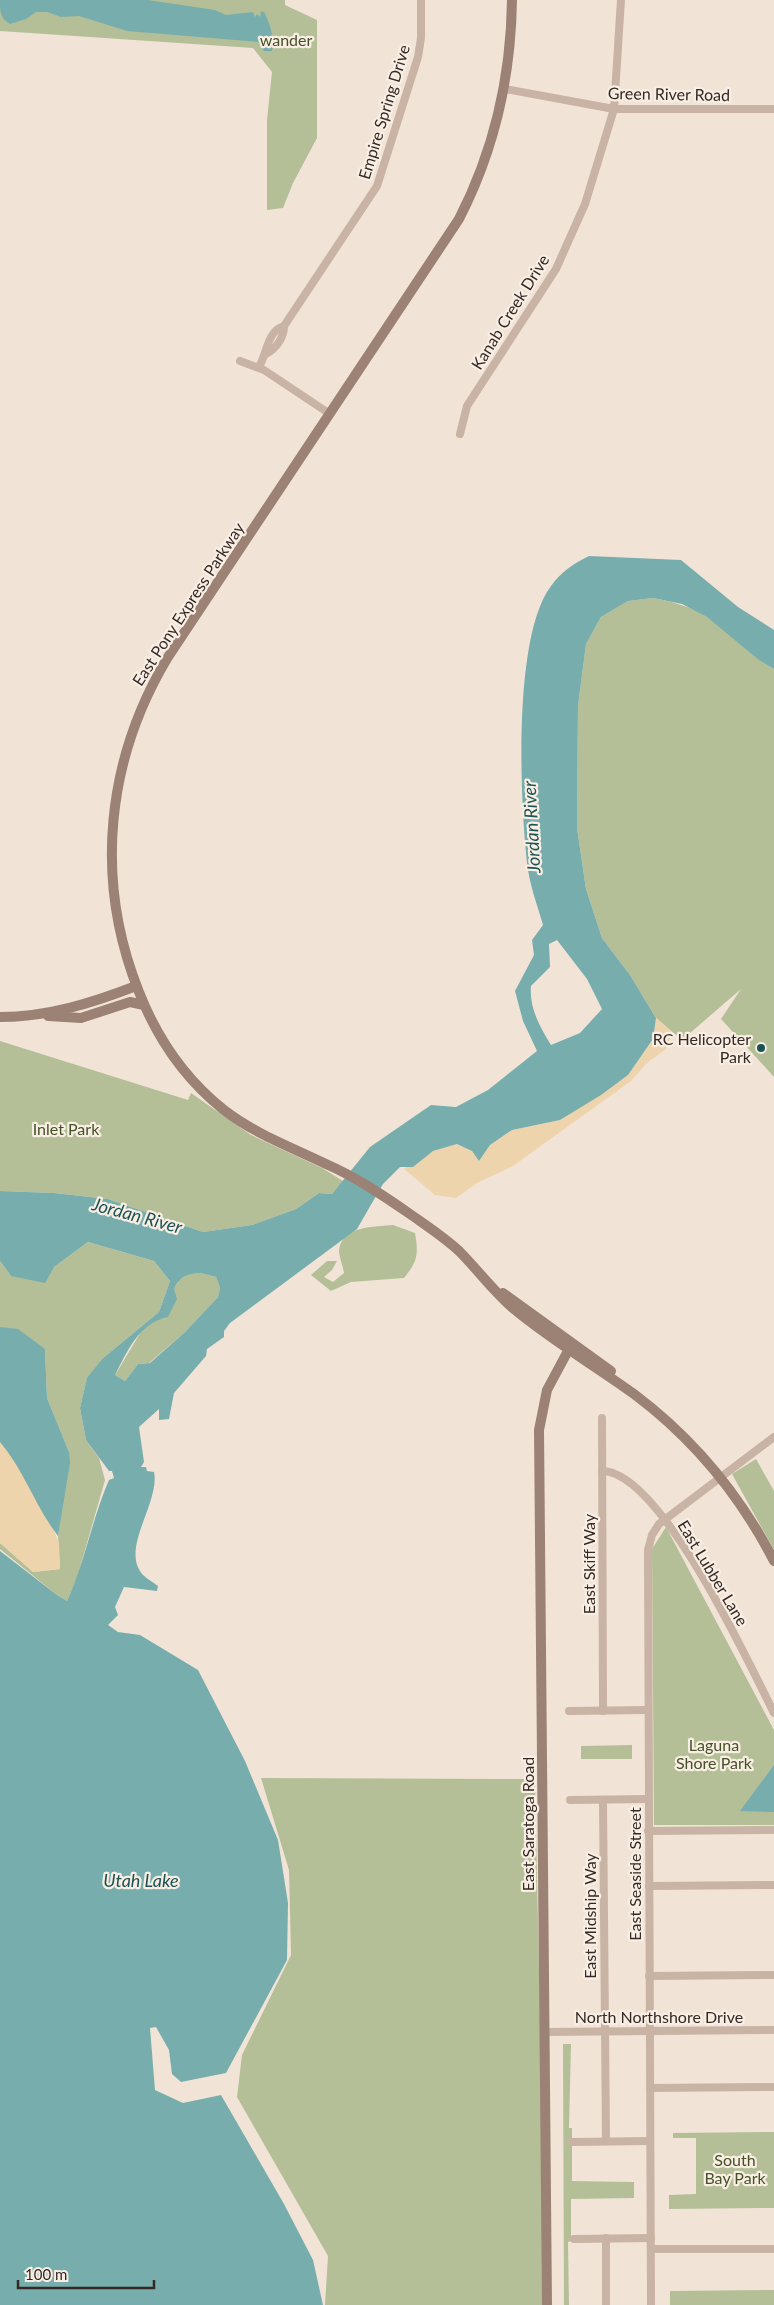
<svg xmlns="http://www.w3.org/2000/svg" width="774" height="2305" viewBox="0 0 774 2305" font-family="Lato,sans-serif">
<style>
.green{fill:#b4bf98}
.sand{fill:#edd4ad}
.water{fill:#77aead;fill-rule:evenodd}
.lines{fill:none;stroke-linecap:round;stroke-linejoin:round}
.street{stroke:#c8b3a4;stroke-width:8}
.secondary{stroke:#9c8275;stroke-width:10}
.poi-dot{fill:#1b5355;stroke:#f9eee3;stroke-width:2}
.labels{text-anchor:middle;stroke-width:4.5;stroke-linejoin:round;paint-order:stroke}
.park-label{font-size:16px;fill:#455229;stroke:#f9eee3}
.street-label{font-size:16px;fill:#342925;stroke:#f9eee3}
.poi-label{font-size:16px;fill:#342925;stroke:#f9eee3;text-anchor:end}
.water-label{font-size:18px;font-style:italic;fill:#1b5355;stroke:#f9eee3}
</style>
<rect width="100%" height="100%" fill="#f1e4d7"/>
<g class="green">
<path d="M0,0H285V5L317,20V138L293,183L283,208L267,210V120L272,72L253,48L0,31Z"/>
<path d="M653,598C672,602 691,606 707,617C731,633 750,654 774,669V1077L721,1019L741,989L682,1040L656,1018L630,975L602,938L586,889L577,828L578,706L586,644L601,617L628,601Z"/>
<path d="M0,1041L188,1100L191,1093L251,1135L322,1168L343,1181L332,1194L319,1193L296,1209L252,1225L203,1232L108,1199L54,1193L0,1191Z"/>
<path d="M393,1225L415,1233C419,1255 417,1262 404,1278L351,1282L331,1291L311,1275L327,1261H337L332,1270L324,1277L333,1282L344,1273C343,1266 339,1257 339,1250C343,1225 374,1227 393,1225Z"/>
<path d="M88,1242L154,1261L170,1281L159,1312L102,1359L87,1379L80,1408L86,1440L99,1458L105,1480L77,1578L67,1601L57,1595L0,1549V1543L33,1572L60,1569L58,1536L69,1452L47,1398L45,1349L0,1327V1261L11,1276L54,1267Z"/>
<path d="M200,1273L216,1277L220,1288L218,1297L185,1332L149,1363L138,1364L125,1381L115,1375L142,1330L155,1320L179,1280L188,1274Z"/>
<path d="M756,1459L774,1491V1550L732,1474Z"/>
<path d="M666,1527L774,1730V1825H654L652,1549Z"/>
<path d="M632,1745V1759H581V1746Z"/>
<path d="M261,1778L535,1779L546,2305H325L328,2256L237,2097L242,2055L291,1955L289,1870Z"/>
<path d="M563,2044H571L569,2128H572V2181L634,2182V2198L571,2199V2241L568,2242L569,2305H564Z"/>
<path d="M774,2132V2208L669,2209V2195L696,2194V2138H673V2133Z"/>
<path d="M774,2290V2305H670V2291Z"/>
</g>
<g class="sand">
<path d="M656,1018L672,1032L666,1049L647,1063L631,1081L513,1166L477,1183L456,1198L435,1195L404,1169L433,1151L457,1144L472,1151L479,1161L490,1145L512,1130L560,1120L628,1075L653,1039Z"/>
<path d="M0,1401L59,1543L60,1569L33,1572L0,1543Z"/>
</g>
<g class="water">
<path d="M0,0H148L215,10L226,15L253,12L255,17L257,14L260,17L261,11L264,12C270,23 275,39 272,51H264L258,42L127,31L79,16L61,17L47,12H36L26,19L10,24C0,18 0,12 0,0Z"/>
<path d="M589,556L681,560L738,607L774,630V669L759,660L707,617L682,604L653,598L628,601L601,617L586,644L578,706L577,828L586,889L602,938L630,975L656,1018L653,1039L628,1075L601,1095L560,1120L512,1130L490,1145L479,1161L472,1151L457,1144L433,1151L413,1167H400L383,1184L357,1229L230,1323L224,1331V1337L207,1349L206,1356L174,1393L169,1419L159,1420V1409L139,1427L144,1462L141,1467H146L147,1471L154,1472C160,1501 123,1545 140,1571C143,1577 153,1582 158,1586L157,1591L124,1587L115,1607L118,1615L108,1625L118,1632L140,1635L198,1670L245,1761L278,1840L288,1903L287,1960L226,2073L181,2082L172,2074L169,2050L156,2027L150,2028L155,2090L183,2103L221,2095L284,2204L313,2260L323,2305H0V1551L57,1595L67,1601C85,1562 92,1519 109,1480L114,1478L112,1471H109L86,1440L80,1408L87,1378L102,1359L159,1312L170,1281L154,1261L88,1242L54,1267L45,1283L11,1276L0,1261V1191L54,1193L108,1199L203,1232L252,1225L296,1209L319,1193L332,1194L370,1147L431,1105L456,1107L488,1090L537,1051L523,1021L515,991L534,955L532,940L543,925C538,907 531,889 528,870C520,807 512,637 551,586C561,572 573,564 589,556ZM557,940L587,979L602,1009L580,1033L551,1045C540,1027 529,1008 531,986L550,967L549,944ZM200,1273L216,1277L220,1288L218,1297L185,1332L150,1363L138,1364L125,1381L115,1375C128,1350 139,1323 168,1317L177,1299L174,1289C180,1276 187,1274 200,1273Z"/>
<path d="M0,1327L18,1329L45,1349L47,1398L69,1452L70,1463L58,1536C35,1506 24,1470 0,1442Z"/>
<path d="M774,1765V1812L740,1811Z"/>
</g>
<g class="lines">
<g class="street">
<path d="M505,89L614,109H774"/>
<path d="M266,354C277,348 284,337 284,326L377,186L418,57L421,38V0"/>
<path d="M240,361L264,370L330,414"/>
<path d="M259,367C267,354 267,331 284,326"/>
<path d="M460,434L467,406L556,269L585,204L614,109L621,0"/>
<path d="M602,1418L603,1711"/>
<path d="M602,1471C661,1471 749,1664 774,1713"/>
<path d="M569,1711L648,1710"/>
<path d="M570,1800L648,1799"/>
<path d="M603,1800L606,2141"/>
<path d="M648,1831L774,1830"/>
<path d="M649,1886L774,1885"/>
<path d="M649,1976L774,1975"/>
<path d="M545,2032L774,2030"/>
<path d="M650,2088L774,2087"/>
<path d="M572,2142L650,2141"/>
<path d="M574,2239L651,2238"/>
<path d="M651,2249H774"/>
<path d="M606,2305V2238"/>
<path d="M651,2305L648,1550L652,1535L659,1524L774,1437"/>
</g>
<g class="secondary">
<path d="M512,0C511,78 495,149 459,219L168,657C106,760 94,880 139,992C157,1038 185,1079 224,1110C255,1134 291,1147 326,1164C356,1177 384,1196 410,1214C427,1226 444,1237 459,1251C478,1270 494,1292 514,1309C551,1340 594,1365 634,1394C694,1439 740,1495 774,1561"/>
<path d="M48,1016L81,1018L130,1002L144,1005"/>
<path d="M0,1017C48,1017 92,1003 136,986"/>
<path d="M503,1293L611,1371"/>
<path d="M547,2305L539,1430L547,1390L569,1349"/>
</g>
</g>
<circle class="poi-dot" cx="761" cy="1048" r="5"/>
<g class="labels">
<g class="park-label">
<text x="286" y="46">wander</text>
<text x="66" y="1135">Inlet Park</text>
<text x="714" y="1751">Laguna<tspan x="714" dy="18">Shore Park</tspan></text>
<text x="735" y="2166">South<tspan x="735" dy="18">Bay Park</tspan></text>
</g>
<g class="street-label">
<text transform="translate(669 94) rotate(1)" y="6">Green River Road</text>
<text transform="translate(384 112) rotate(-73)" y="6">Empire Spring Drive</text>
<text transform="translate(510 312) rotate(-58)" y="6">Kanab Creek Drive</text>
<text transform="translate(188 604) rotate(-57)" y="6">East Pony Express Parkway</text>
<text transform="translate(589 1564) rotate(-90)" y="6">East Skiff Way</text>
<text transform="translate(713 1573) rotate(59)" y="6">East Lubber Lane</text>
<text transform="translate(528 1824) rotate(-90)" y="6">East Saratoga Road</text>
<text transform="translate(635 1874) rotate(-90)" y="6">East Seaside Street</text>
<text transform="translate(590 1916) rotate(-90)" y="6">East Midship Way</text>
<text x="659" y="2023">North Northshore Drive</text>
</g>
<g class="poi-label">
<text x="751" y="1045">RC Helicopter<tspan x="751" dy="18">Park</tspan></text>
</g>
<g class="water-label">
<text transform="translate(532 827) rotate(-93)" y="6">Jordan River</text>
<text transform="translate(137 1216) rotate(15)" y="6">Jordan River</text>
<text x="141" y="1887">Utah Lake</text>
</g>
</g>
<path d="M18 2280v8h136v-8" fill="none" stroke="#342925" stroke-width="2.5"/>
<text x="25" y="2280" font-size="15" fill="#342925" stroke="#f9eee3" stroke-width="4" paint-order="stroke">100 m</text>
</svg>
